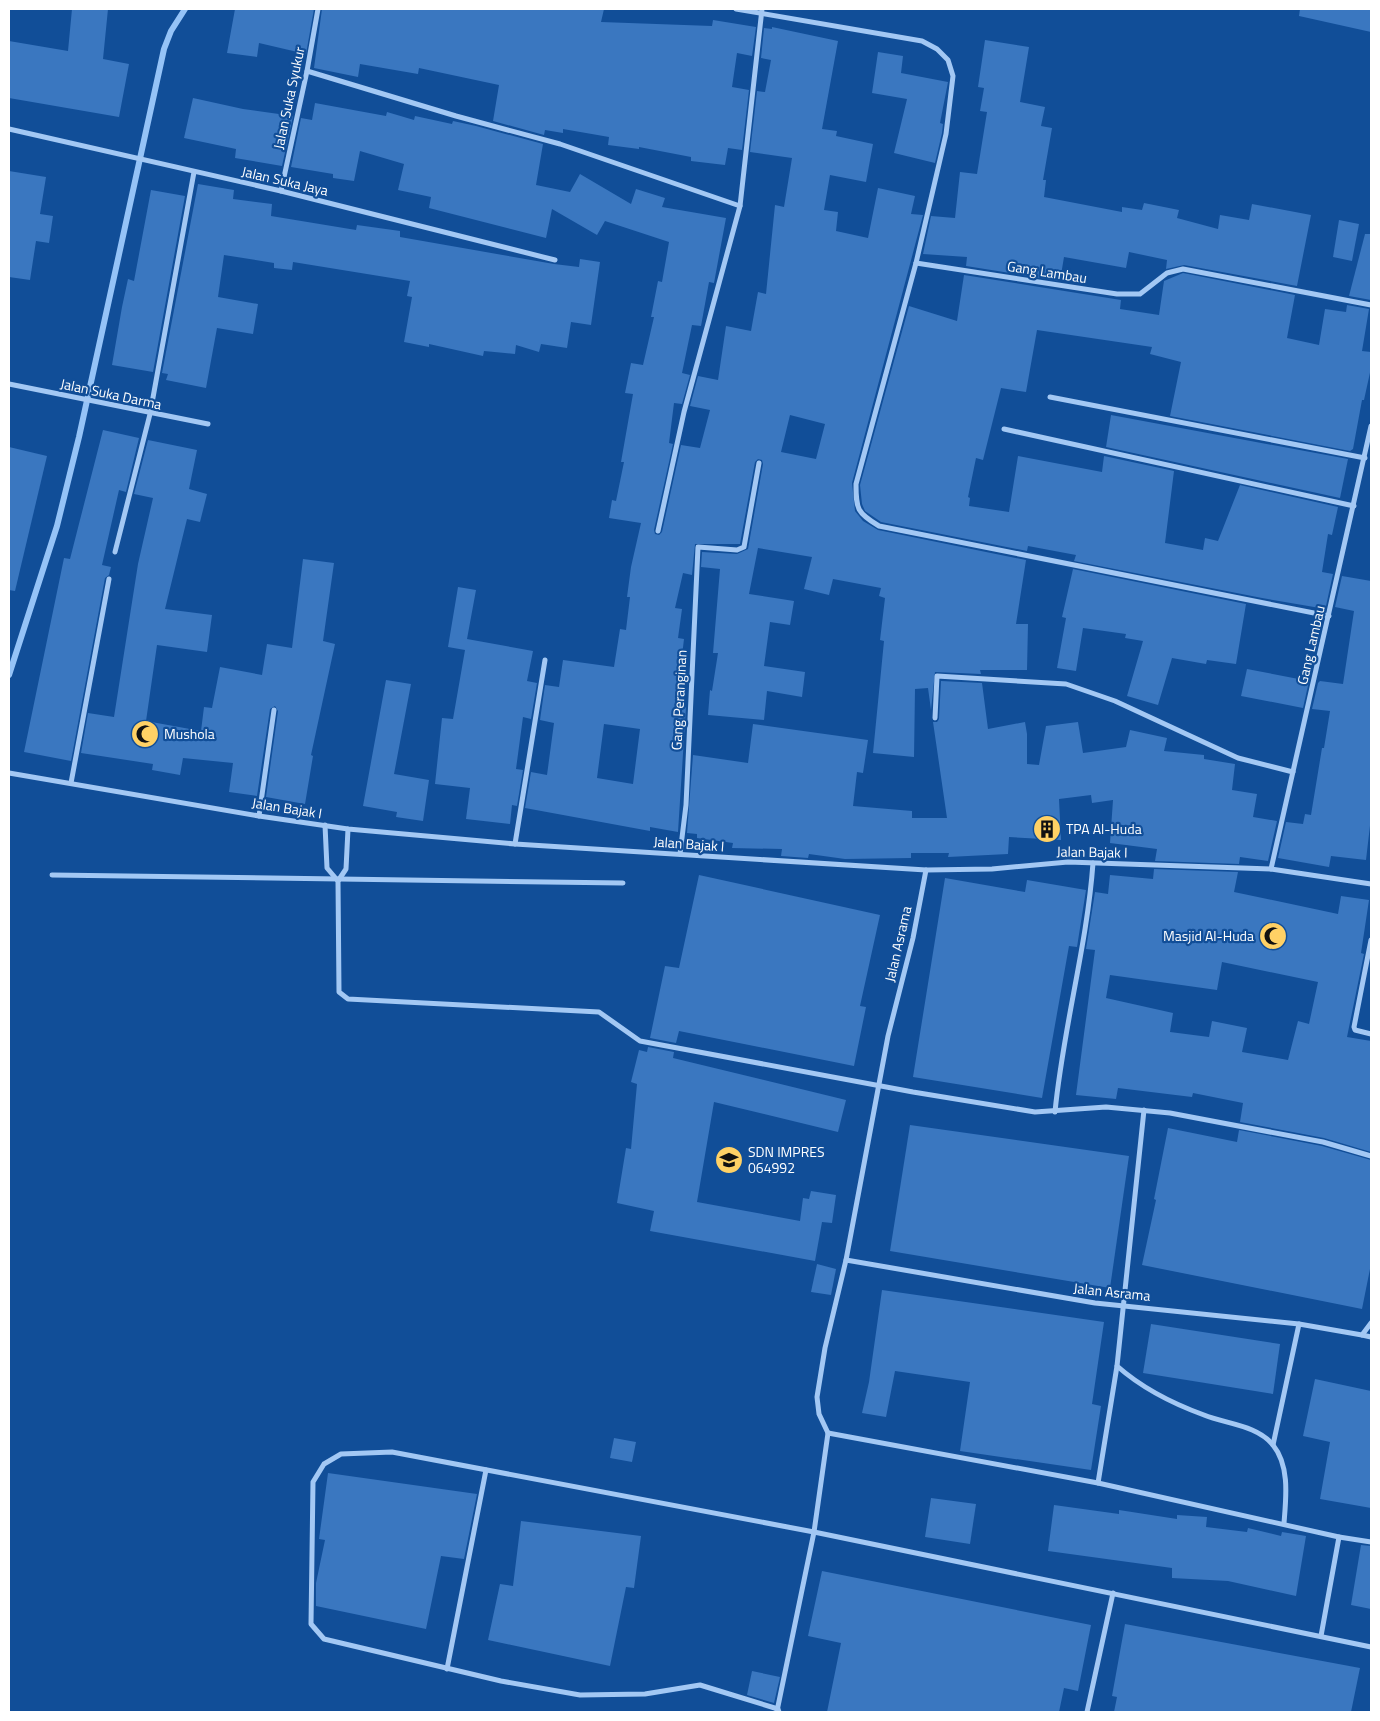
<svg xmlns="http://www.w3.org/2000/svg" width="1380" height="1721" viewBox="0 0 1380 1721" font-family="'Titillium Web',sans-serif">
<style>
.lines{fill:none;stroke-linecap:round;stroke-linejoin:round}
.stream{stroke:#95c3f7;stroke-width:6}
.building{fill:#3a77c0;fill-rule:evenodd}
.street{stroke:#a3c8f4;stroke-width:5}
.labels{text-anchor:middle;stroke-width:4.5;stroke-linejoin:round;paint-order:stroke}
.street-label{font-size:14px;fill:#fff;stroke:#114e98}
.poi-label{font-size:14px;fill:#fff;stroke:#114e98;text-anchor:start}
</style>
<rect width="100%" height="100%" fill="#114e98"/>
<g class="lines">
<path class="stream" d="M9,675L57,526L79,437L164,49L171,31L185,9"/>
</g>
<g class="building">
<path d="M72,9H108L103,59L129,64L119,117L9,98V41L68,51Z"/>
<path d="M235,9H314L306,54L259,43L257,57L227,53Z"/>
<path d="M322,9H604L601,22L712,26L713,20L756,27L752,56L737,53L732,87L749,90L742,150L728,148L725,165L691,161V157L639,147V149L608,145L609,137L563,129V133L545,130L544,135L493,121L499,85L419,68L418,74L360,64L358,77L314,68Z"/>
<path d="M1300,9H1371V32L1299,16Z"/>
<path d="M772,27L838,41L822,129L837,131L836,136L873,144L866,182L830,175L824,210L838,212L836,231L868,238L878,188L915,196L911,214L923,215L852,483L855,511L863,521L878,530L1026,560L1016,624H1028L1027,670H980L981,674L935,672L931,710L928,688L915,689L914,757L873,753L884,641L880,640L885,598L879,596L881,588L833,579L829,595L804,589L812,557L758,548L749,594L794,601L790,625L770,622L764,666L805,672L802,697L767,691L764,720L708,715L710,690L712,691L718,653H713L720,569L701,567L702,552L737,554L748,549L763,464L762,460L758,459L755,462L740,544H695L692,575L683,573L675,608L682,609L678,638L684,639L676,706L686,707L678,832L650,827V831L525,808L531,772L547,775L554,723L540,720L545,685L559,687L563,660L614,667L620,629L626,630L630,597H627L631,567L641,523L609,518L612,500L616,501L624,462H621L633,394L625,393L631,363L643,365L654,317H651L658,281L662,282L669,242L605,221L597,235L552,209L546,238L429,208L431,197L398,190L404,164L360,151L354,181L333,178V174L291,167L301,118L312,120L315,103L386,116L387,112L414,120L415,116L452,124L453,121L476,126L543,144L536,185L570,192L580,174L631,204L636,189L665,198L662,207L726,218L714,283L709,282L701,326L692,325L682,373L690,375L682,404L674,403L669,443L673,444L654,530L655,534L659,535L662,532L681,445L700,448L710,410L690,406L698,376L718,380L726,326L751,331L758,292L766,294L775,205L784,207L792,158L750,152L757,91L765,92L771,60L761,58L764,28L772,29ZM790,415L825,424L816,459L781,452ZM604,724L640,729L633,784L597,778Z"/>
<path d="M985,40L1029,47L1020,102L1045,107L1041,126L1052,128L1043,180H1046L1044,197L1122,212V207L1142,210L1144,203L1179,210L1177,218L1218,229L1220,215L1249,220L1252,204L1311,215L1297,286L1184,265L1166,269L1167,260L1129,252L1126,268L1064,257L1060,281L966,266L967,257L923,254L931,216L955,218L960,172L977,174L987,112L980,111L984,88L978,87Z"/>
<path d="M878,52L903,56L901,73L948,82L940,123L943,124L942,133L935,163L894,153L907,99L872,93Z"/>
<path d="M193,98L243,109L293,116L282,166L235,158L236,149L184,138Z"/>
<path d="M9,171L46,177L40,214L53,216L49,243L36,241L30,280L9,277Z"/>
<path d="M198,184L234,190L233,199L272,204L271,216L356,230L357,225L400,231V237L554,264L579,267L580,259L600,262L591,325L571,322L567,348L541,344L539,352L516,345L515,354L484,351L483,356L429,344V347L404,342L412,297L407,296L410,281L293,262L292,270L274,268V263L224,255L218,297L258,304L253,334L217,328L206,388L166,380L168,374L162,373Z"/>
<path d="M151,190L185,196L153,372L112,365L122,307L128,279L134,281Z"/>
<path d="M1339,220L1359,224L1352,261L1333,257Z"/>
<path d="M1365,234H1371V300L1349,296Z"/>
<path d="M1183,273L1295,295L1287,338L1319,345L1325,309L1346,312L1347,305L1369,309L1362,351L1371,352V368L1364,400H1362L1353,449L1350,451L1170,416L1181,362L1150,354L1152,347L1037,330L1026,392L1001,388L983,460L976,458L968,497L970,498L969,506L1009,512L1018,456L1102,472L1104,456L1174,471L1165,543L1203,550L1205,538L1218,541L1240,485L1338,507L1332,535L1328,534L1322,572L1333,574L1326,606L1321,605L1320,608L1262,598L1074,561L1076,555L1028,546L1027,551L881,522L865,511L862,504L860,485L909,306L957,321L964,275L1121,300L1120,309L1159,315L1164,281Z"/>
<path d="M1111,415L1348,459L1340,498L1106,447Z"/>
<path d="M103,430L139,438L126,492L119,490L102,565L111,567L109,575L105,578L71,761L24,752L64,558L70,559Z"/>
<path d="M148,440L197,450L189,489L207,494L200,522L187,519L165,609L212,615L207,652L157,645L146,721L201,731L204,707L212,708L220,667L262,675L267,644L292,648L303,559L334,563L323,641L335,644L311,755L313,756L305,804L266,797L278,711L275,706L270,709L257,796L229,792L233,763L183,758L180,775L152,770L153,764L81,753L88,713L114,717L138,564L153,498L134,494Z"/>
<path d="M9,447L47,456L15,591L9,590Z"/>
<path d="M1073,569L1246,604L1236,664L1207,660L1206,664L1172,658L1158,705L1127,696L1143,641L1125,638L1126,634L1083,628L1076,671L1057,668L1066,618L1062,617Z"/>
<path d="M1342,576L1371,581V817L1366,860L1331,856L1329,867L1278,858L1286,822L1303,824L1305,814L1311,815L1322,748H1324L1330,711L1312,709L1318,683L1320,681L1343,684L1354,611L1335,607Z"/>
<path d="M458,587L476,590L467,639L533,651L527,681L537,683L531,719L523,717L516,769L523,770L517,806L512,805L510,824L466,819L470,788L435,784L442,718L453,719L465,650L448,647Z"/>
<path d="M1247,669L1309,681L1303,708L1241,696Z"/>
<path d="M386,680L411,684L394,774L429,780L423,821L396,817L397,812L363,806Z"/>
<path d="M941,681L982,683L988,729L1025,722L1027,734V764L1039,765L1046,726L1078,722L1083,753L1126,747L1130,730L1167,738L1164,751L1204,755V759L1235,764L1232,790L1257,794L1253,817L1277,821L1268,861L1240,857L1239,864L1155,861L1157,849L1110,843L1113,800L1092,803L1091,795L1059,799L1061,840L1009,837L1008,854L948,857L949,853H911V858L845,859L809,854L808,858L781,856L782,849L732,848L733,843L697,838V834L687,833L693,755L748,763L753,724L868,740L863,773L857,772L853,806L912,811V818H947L933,722H937L939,719Z"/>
<path d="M1154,869L1238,872L1234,892L1338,914L1341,896L1369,900L1361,953L1364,954L1347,1037L1371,1041V1152L1324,1138L1240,1122L1243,1103L1193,1093L1192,1097L1118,1088L1116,1099L1076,1095L1095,950L1086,949L1095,892L1108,894L1110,875L1153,879ZM1222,962L1318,982L1309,1024L1298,1021L1288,1060L1242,1052L1247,1028L1212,1021L1209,1037L1170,1032L1173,1013L1106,998L1110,975L1217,990Z"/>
<path d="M699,875L880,915L860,1006L866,1007L854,1066L679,1031L676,1043L650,1038L665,966L679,968Z"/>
<path d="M945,878L1025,892L1027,880L1086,890L1077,947L1069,946L1042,1098L913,1077Z"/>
<path d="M648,1047L674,1052L673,1058L846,1100L838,1132L714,1102L697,1202L800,1221L803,1198L809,1199L811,1191L836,1195L832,1223L822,1222L815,1261L650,1231L654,1211L617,1203L626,1148L631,1149L637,1084L631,1082L639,1050L647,1052Z"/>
<path d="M910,1125L1129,1156L1110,1288L890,1251Z"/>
<path d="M1168,1128L1237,1142L1239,1130L1322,1146L1371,1160V1264L1362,1309L1142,1265L1156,1200L1154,1199Z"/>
<path d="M817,1264L836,1269L831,1295L811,1292Z"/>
<path d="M882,1290L1104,1322L1092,1404L1101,1406L1091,1470L960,1451L970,1382L895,1371L886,1417L862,1413L869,1382Z"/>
<path d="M1151,1324L1280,1344L1273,1394L1143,1373Z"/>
<path d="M1315,1379L1371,1391V1508L1320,1499L1330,1442L1303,1436Z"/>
<path d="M614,1438L636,1442L632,1462L610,1458Z"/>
<path d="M328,1473L477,1494L464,1559L441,1556L426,1629L316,1606V1583L325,1540L319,1539Z"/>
<path d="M931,1498L976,1504L970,1544L925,1537Z"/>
<path d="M1054,1505L1119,1514V1510L1177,1519V1515L1207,1517L1206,1527L1247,1532L1248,1528L1281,1536L1282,1532L1306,1536L1296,1596L1228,1581L1172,1578V1568L1048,1551Z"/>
<path d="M521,1521L641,1536L634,1588L626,1587L610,1666L488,1640L500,1584L513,1586Z"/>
<path d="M1361,1545L1371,1546V1609L1351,1605Z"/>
<path d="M822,1571L1091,1625L1078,1691L1064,1688L1059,1712H827L841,1643L808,1636Z"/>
<path d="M1125,1624L1360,1668L1351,1712H1114L1117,1697L1112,1696Z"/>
<path d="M752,1671L780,1677L774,1703L747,1695Z"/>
</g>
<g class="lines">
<g class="street">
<path d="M736,9L922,41L937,49L948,60L953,76L946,134L916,263L856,484C856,509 857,513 879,526L1329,616"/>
<path d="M307,71L456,116L560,144L740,206L762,9"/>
<path d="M9,129L281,191L555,260"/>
<path d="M281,191L307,71L318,9"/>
<path d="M916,263L1117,294H1140L1167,273L1183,269L1371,305"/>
<path d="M9,384L208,424"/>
<path d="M1050,397L1365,458"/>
<path d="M1004,429L1354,506"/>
<path d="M658,531L684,412L740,206"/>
<path d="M115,552L150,414L194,172"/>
<path d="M935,718L937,676L1066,684L1115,701L1238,758L1293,772"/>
<path d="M9,773L259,816L348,829L515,844L926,870L992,869L1068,862L1271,869L1371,884"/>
<path d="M71,783L109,579"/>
<path d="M259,816L274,710"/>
<path d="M325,825L327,868L338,881"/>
<path d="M348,829L346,869L338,881L339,992L348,999L599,1012L640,1041L913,1092L1035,1112L1106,1107L1170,1113L1323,1142L1371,1156"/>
<path d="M515,844L545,660"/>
<path d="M680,854L686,805L698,547L737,550L744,547L759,463"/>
<path d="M1271,869L1371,426"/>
<path d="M52,875L623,883"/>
<path d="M1371,940L1354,1027L1355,1030L1371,1034"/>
<path d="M1144,1110L1117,1366C1143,1389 1171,1403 1204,1415C1226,1424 1257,1425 1273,1445C1290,1466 1286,1498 1284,1523"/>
<path d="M1055,1112C1063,1028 1087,946 1093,863"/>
<path d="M846,1260L1095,1303L1299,1324L1362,1335L1371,1323"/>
<path d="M1362,1335L1371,1337"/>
<path d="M828,1433L1098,1483L1339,1537L1371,1542"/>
<path d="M1273,1445L1299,1324"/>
<path d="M1098,1483L1117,1366"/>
<path d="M1321,1636L1339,1537"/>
<path d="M447,1669L486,1470"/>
<path d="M777,1711L814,1532L828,1433L819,1414L817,1397L825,1348L846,1260L888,1036L913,938L926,870"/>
<path d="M779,1712L778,1709L700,1685L645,1694L580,1695L501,1681L324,1639L311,1624L313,1482L324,1464L341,1454L392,1452L814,1532L1371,1647"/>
<path d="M1087,1712L1113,1593"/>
</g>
</g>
<defs>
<g id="mosque-disc" transform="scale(1.4375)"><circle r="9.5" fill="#ffd165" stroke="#114e98"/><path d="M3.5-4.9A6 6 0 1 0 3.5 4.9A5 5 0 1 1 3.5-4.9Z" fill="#111"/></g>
<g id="building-disc" transform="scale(1.4375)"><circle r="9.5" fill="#ffd165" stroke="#114e98"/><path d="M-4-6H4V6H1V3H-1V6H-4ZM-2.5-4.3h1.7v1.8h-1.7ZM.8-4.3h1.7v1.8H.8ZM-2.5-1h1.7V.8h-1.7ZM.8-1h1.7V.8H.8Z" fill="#111"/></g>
<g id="school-disc" transform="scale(1.4375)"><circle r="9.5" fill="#ffd165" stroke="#114e98"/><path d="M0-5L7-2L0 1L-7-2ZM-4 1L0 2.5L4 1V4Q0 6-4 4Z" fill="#111"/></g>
</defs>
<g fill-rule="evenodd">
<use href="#mosque-disc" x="145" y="734"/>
<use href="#building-disc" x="1047" y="829"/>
<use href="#mosque-disc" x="1273" y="936"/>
<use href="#school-disc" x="729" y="1160"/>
</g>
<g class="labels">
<g class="street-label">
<text transform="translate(289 98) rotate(-78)" y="5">Jalan Suka Syukur</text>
<text transform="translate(285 181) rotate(13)" y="5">Jalan Suka Jaya</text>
<text transform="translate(1047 272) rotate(9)" y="5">Gang Lambau</text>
<text transform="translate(111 394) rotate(12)" y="5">Jalan Suka Darma</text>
<text transform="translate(1311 645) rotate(-77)" y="5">Gang Lambau</text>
<text transform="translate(679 700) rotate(-87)" y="5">Gang Peranginan</text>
<text transform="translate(287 808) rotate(9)" y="5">Jalan Bajak I</text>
<text transform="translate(689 844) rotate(4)" y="5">Jalan Bajak I</text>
<text transform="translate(1092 852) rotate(1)" y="5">Jalan Bajak I</text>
<text transform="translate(898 944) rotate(-77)" y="5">Jalan Asrama</text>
<text transform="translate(1112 1292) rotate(6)" y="5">Jalan Asrama</text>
</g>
<g class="poi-label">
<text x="164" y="739">Mushola</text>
<text x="1066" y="834">TPA Al-Huda</text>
<text x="1254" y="941" text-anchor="end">Masjid Al-Huda</text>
<text x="748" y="1157">SDN IMPRES<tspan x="748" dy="16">064992</tspan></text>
</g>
</g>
<rect width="1380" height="1721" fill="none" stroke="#ffffff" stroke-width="20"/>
</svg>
